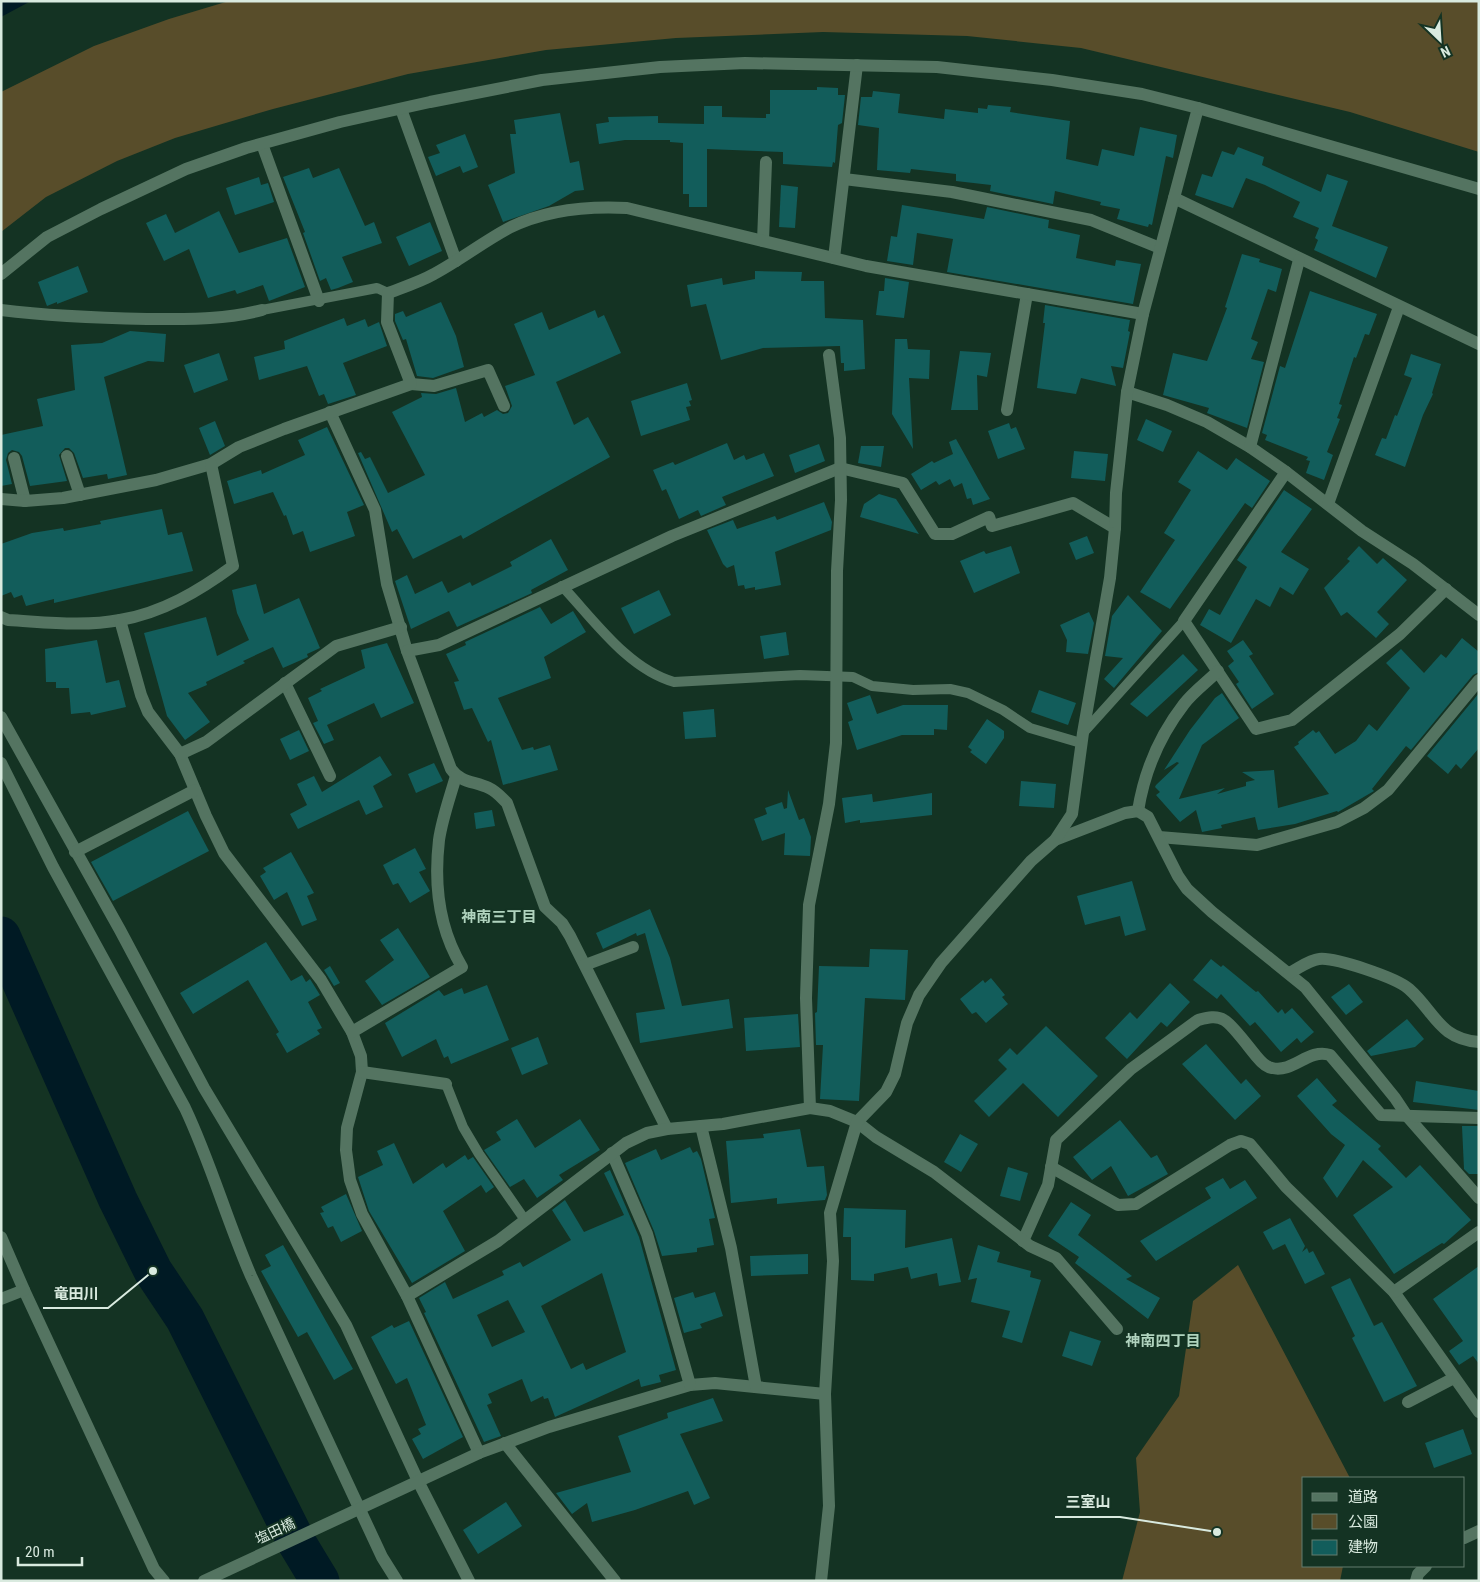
<svg xmlns="http://www.w3.org/2000/svg" width="1480" height="1582" viewBox="0 0 1480 1582" font-family="'Roboto Condensed','Noto Sans JP',sans-serif">
<style>
.green{fill:#584d2a}
.water{fill:#001a24}
.lines{fill:none;stroke-linecap:round;stroke-linejoin:round}
.river{stroke:#001a24;stroke-width:39}
.building{fill:#125d5b;fill-rule:evenodd}
.service{stroke:#547461;stroke-width:10}
.minor{stroke:#547461;stroke-width:12}
.tertiary{stroke:#547461;stroke-width:12}
.labels{text-anchor:middle;stroke-width:4;stroke-linejoin:round;paint-order:stroke}
.street-label{font-size:14px;fill:#d9eadf;stroke:#143323}
.neighbourhood-label{font-size:15px;font-weight:bold;fill:#b0d3be;stroke:#143323}
.leader{fill:none;stroke:#d9eadf;stroke-width:2}
.callout-dot{fill:#d9eadf;stroke:#143323;stroke-width:2}
.callout-label{font-size:15px;text-anchor:middle;font-weight:bold;fill:#d9eadf;stroke:#143323;stroke-width:4;stroke-linejoin:round;paint-order:stroke}
</style>
<rect width="100%" height="100%" fill="#143323"/>
<g class="green">
<path d="M229,1H1479V152L1350,112L1081,48L967,36L823,32L676,38L546,50L408,74L273,109L175,138L117,161L46,197L1,232V92L94,46L169,19Z"/>
<path d="M1238,1265L1350,1478H1304V1566H1343L1340,1581H1122L1140,1512L1136,1458L1179,1396L1193,1301Z"/>
</g>
<path class="water" d="M1,1H31L1,17Z"/>
<g class="lines">
<path class="river" d="M1,936L118,1200L153,1271L185,1319L297,1543L320,1581"/>
</g>
<g class="building">
<path d="M817,87L838,88V95H845L842,123L838,125L835,163L833,162L832,167L783,164V152L707,149V207H689V194H683V143L670,142V140H625L599,144L596,124L609,122L608,117L658,116V123L704,124V106H722V117L766,118V114H770V90H817Z"/>
<path d="M873,91L900,94L898,113L944,119L945,109L978,113V108L987,109L988,105L1011,107L1010,112L1070,121L1066,159L1098,166L1102,149L1134,156L1140,127L1177,135L1173,158L1166,156L1152,225L1149,224L1148,227L1117,219L1120,209L1100,205L1101,202L1055,191L1053,204L990,191L991,185L956,181V174L911,169L910,173L877,170L879,128L858,125L861,97H872Z"/>
<path d="M560,113L570,163L579,161L584,190L575,191L549,206L503,222L488,185L515,173L510,134H516L514,120Z"/>
<path d="M465,134L478,167L463,173L460,166L436,176L428,157L440,153L436,145Z"/>
<path d="M1238,147L1264,157L1262,165L1321,192L1327,174L1348,181L1332,226L1388,247L1376,278L1314,250L1318,240L1315,238L1319,228L1293,217L1300,202L1265,185L1246,178L1233,208L1195,195L1202,174L1212,177L1222,151L1234,155Z"/>
<path d="M309,168L313,178L339,168L365,226L374,222L382,243L342,257L353,282L338,288L331,290L326,278L320,281L303,233L305,232L283,177Z"/>
<path d="M259,177L261,185L268,183L274,202L235,215L226,188Z"/>
<path d="M781,185L798,187L795,228L779,227Z"/>
<path d="M902,205L984,219L987,207L1049,220L1048,228L1080,235L1076,258L1115,266L1116,260L1141,264L1133,304L947,272L953,239L917,233L913,265L887,261L891,236L897,237Z"/>
<path d="M219,211L239,253L287,238L305,287L269,301L263,285L237,294L235,290L208,298L189,249L164,261L146,223L166,214L175,233Z"/>
<path d="M430,222L442,251L409,266L396,237Z"/>
<path d="M1242,254L1260,259L1259,262L1282,269L1276,292L1268,289L1251,339L1258,342L1251,359L1264,362L1247,428L1207,413L1209,408L1163,395L1173,353L1207,361L1227,308L1225,307Z"/>
<path d="M78,266L88,292L57,304V302L47,306L38,282Z"/>
<path d="M755,271L802,272L801,281H824L825,318L863,320L865,369L844,371V363H841L840,346L763,348L721,360L706,304L691,307L687,285L722,278L723,285L755,279Z"/>
<path d="M885,278L909,282L904,318L876,315L879,291H884Z"/>
<path d="M1310,291L1377,314L1369,335L1365,334L1356,358L1354,357L1339,404L1342,405L1337,418L1340,419L1327,452L1333,455L1324,480L1306,473L1310,461L1306,460L1308,457L1265,440L1267,435L1262,433L1280,366L1285,368Z"/>
<path d="M441,302L456,336L464,367L433,378L417,376L406,339L403,340L395,321V314L403,311L406,317Z"/>
<path d="M1045,305L1130,320L1128,331L1130,332L1123,368L1111,366L1116,386L1081,378L1076,394L1037,388L1045,323H1043Z"/>
<path d="M595,310L598,318L604,315L621,353L556,382L574,425L588,417L610,457L463,539L461,535L413,559L397,529L392,532L358,453L361,452L365,459L370,457L388,493L425,475L392,412L422,397L421,393L436,394L456,388L465,422L482,413L484,417L497,410L503,414L508,413L512,406L505,386L535,375L514,324L542,312L549,330Z"/>
<path d="M344,318L347,326L365,319L368,327L379,322L387,346L343,363L356,395L328,404L324,394L319,396L307,366L259,380L254,357L285,349L284,341Z"/>
<path d="M130,331L166,334L164,362L148,361L104,377L127,475L108,479L107,474L83,478L74,453L69,448H65L59,455L67,481L30,486L22,456L19,452L12,450L8,453L6,460L12,484L1,486V435L43,426L37,399L75,390L71,345L102,343Z"/>
<path d="M895,339H907L908,349L930,350L929,379L909,378L913,449L892,414Z"/>
<path d="M960,351L991,353L987,377L977,375L978,410H951Z"/>
<path d="M219,353L228,380L194,393L184,365Z"/>
<path d="M1411,354L1441,364L1432,393L1433,394L1423,415L1405,467L1375,455L1382,438L1386,439L1395,415L1397,416L1412,378L1404,375Z"/>
<path d="M687,383L692,400L689,401L691,406L686,407L690,420L641,436L631,401Z"/>
<path d="M1146,419L1172,431L1163,452L1137,440Z"/>
<path d="M215,421L225,446L210,455L199,428Z"/>
<path d="M1009,423L1011,429L1016,427L1025,449L998,459L988,431Z"/>
<path d="M327,427L364,505L347,512L355,536L310,552L303,531L293,535L286,515L284,516L273,492L234,504L227,481L261,470L262,474L305,455L298,440Z"/>
<path d="M956,439L985,491L990,499L973,505L971,498L967,499L962,483L954,487L950,479L939,485L936,481L921,490L911,474L932,461L934,463L953,454L949,442Z"/>
<path d="M727,443L734,460L744,455L746,460L764,453L774,476L722,497L726,505L701,516L698,510L679,519L666,489L662,491L653,470L673,462L675,465Z"/>
<path d="M819,444L825,461L795,473L789,455Z"/>
<path d="M861,446H884L881,467L858,463Z"/>
<path d="M1074,451L1108,454L1105,481L1071,478Z"/>
<path d="M1198,451L1227,470L1236,458L1270,481L1252,508L1245,503L1170,609L1140,592L1175,540L1164,533L1191,490L1178,482Z"/>
<path d="M1284,490L1312,509L1281,552L1309,569L1293,595L1280,587L1270,607L1256,599L1231,643L1200,625L1209,609L1220,615L1247,567L1237,560Z"/>
<path d="M879,494L896,499L919,534L860,517L864,504Z"/>
<path d="M824,502L832,522L831,530L775,552L781,585L755,590V587L745,589L744,585L738,586L734,565L727,568L723,564L707,530L733,520L737,529L775,516L777,520Z"/>
<path d="M162,509L168,535L182,532L193,571L54,603V599L26,606L22,595L14,598L11,592L1,596V544L32,533L63,528L64,531L101,524L100,521Z"/>
<path d="M1087,536L1094,553L1076,560L1069,543Z"/>
<path d="M551,539L568,570L531,590L532,593L457,627L449,611L411,629L395,581L407,575L415,594L442,581L448,593L470,582L472,586L512,566L510,562Z"/>
<path d="M1011,546L1020,573L974,593L960,561L984,551L986,554Z"/>
<path d="M1359,546L1377,564L1383,558L1407,580L1377,612L1389,624L1376,638L1347,612L1341,616L1324,588L1350,561L1347,559Z"/>
<path d="M256,584L264,614L299,598L320,648L307,654L308,657L283,668L273,647L243,661L245,663L206,682L207,685L188,693L210,722L185,740L167,716L144,633L206,617L217,656L249,640L237,613L232,590Z"/>
<path d="M659,590L671,615L634,634L621,608Z"/>
<path d="M1128,595L1162,631L1114,688L1104,679L1123,658L1105,656L1112,616Z"/>
<path d="M540,607L551,624L573,611L586,632L544,657L551,678L498,698L522,750L533,747L534,750L550,745L558,770L503,785L491,740L488,742L472,708L464,710L454,682L459,681L446,654L466,645L465,642Z"/>
<path d="M1089,612L1094,623L1088,654L1066,652L1067,640L1060,625Z"/>
<path d="M786,632L789,655L764,659L760,636Z"/>
<path d="M1462,638L1479,652V672L1473,675L1411,750L1406,746L1372,789L1374,791L1338,812L1337,811L1295,824L1258,830L1255,817L1221,825L1222,828L1202,832L1196,810L1180,822L1156,795L1160,792L1155,787L1156,785L1179,763L1177,762L1164,770L1190,730L1215,698L1222,693L1239,718L1202,745L1179,799L1225,788L1217,794L1246,786V782L1255,780L1242,772L1274,770L1278,808L1329,794L1294,747L1299,744L1298,742L1313,730L1316,733L1319,731L1335,754L1356,741L1369,724L1377,731L1410,688L1386,663L1401,649L1424,673L1441,654L1446,658Z"/>
<path d="M97,640L106,683L119,680L126,707L91,715L90,712L71,714L69,688H56V682H46L45,649Z"/>
<path d="M1243,640L1253,654L1249,656L1274,694L1252,709L1236,684L1239,682L1228,666L1234,661L1227,651Z"/>
<path d="M387,643L414,703L381,718L374,703L327,725L334,740L324,744L313,723L318,721L308,698L322,691L320,689L365,668L361,650Z"/>
<path d="M1183,654L1198,670L1147,717L1130,704Z"/>
<path d="M1039,690L1076,703L1068,725L1031,712Z"/>
<path d="M1479,693V748L1461,769L1456,764L1448,774L1427,756Z"/>
<path d="M870,695L877,714L903,705H948L947,730L934,729V735H902L857,750L848,722L853,720L847,703Z"/>
<path d="M714,709L716,737L685,739L683,712Z"/>
<path d="M987,719L1004,731V738L986,764L970,752L972,750L968,747Z"/>
<path d="M299,730L309,751L290,760L280,739Z"/>
<path d="M380,756L392,775L373,786L383,807L366,815L359,800L298,829L290,814L307,805L297,784L314,776L322,792Z"/>
<path d="M434,763L443,781L416,793L408,774Z"/>
<path d="M1021,781L1056,784L1054,808L1019,806Z"/>
<path d="M788,790L799,820L804,818L811,837L810,856L784,855L785,833L762,841L754,819L767,814L765,808L782,802L784,809L787,808Z"/>
<path d="M932,793V815L860,823V820L845,823L842,798L872,794L873,802Z"/>
<path d="M492,810L495,826L476,829L474,813Z"/>
<path d="M188,811L209,851L113,901L91,862Z"/>
<path d="M415,848L426,869L419,872L430,891L410,903L398,883L393,885L383,865Z"/>
<path d="M291,852L314,893L307,896L317,920L302,926L287,892L274,900L260,876L266,872L263,868Z"/>
<path d="M1132,881L1146,930L1125,936L1120,916L1085,925L1077,896Z"/>
<path d="M650,909L670,958L682,1006L729,999L733,1028L640,1043L636,1013L665,1009L645,933L637,936L636,933L603,949L596,933Z"/>
<path d="M398,928L430,977L382,1005L365,981L394,960L380,940Z"/>
<path d="M266,942L291,981L302,975L306,982L310,979L320,995L308,1002L322,1028L317,1030L320,1034L287,1053L276,1034L279,1032L248,980L193,1014L180,993Z"/>
<path d="M870,949L908,950L905,1000L865,998L859,1101L820,1099L823,1045H816L815,1013L817,1012L819,966L869,967Z"/>
<path d="M1211,959L1221,967L1223,965L1256,992L1258,991L1278,1013L1282,1009L1285,1014L1292,1008L1314,1032L1301,1043L1297,1038L1281,1052L1255,1022L1250,1026L1221,994L1217,999L1193,980Z"/>
<path d="M330,966L340,983L334,986L324,970Z"/>
<path d="M991,978L1005,995L1002,997L1008,1004L986,1023L976,1012L972,1014L960,999L983,980L985,983Z"/>
<path d="M1170,983L1190,1002L1167,1027L1161,1022L1127,1059L1105,1038L1130,1012L1137,1019Z"/>
<path d="M1349,984L1363,1002L1346,1015L1331,997Z"/>
<path d="M487,985L509,1040L451,1064L448,1056L444,1058L436,1039L402,1057L385,1023L439,990L444,996L462,988L464,994Z"/>
<path d="M798,1014L800,1047L746,1051L744,1018Z"/>
<path d="M1407,1019L1424,1039L1415,1047L1371,1056L1367,1051Z"/>
<path d="M1046,1026L1098,1076L1058,1117L1023,1083L989,1117L974,1101L1007,1069L998,1060L1010,1048L1017,1055Z"/>
<path d="M538,1037L548,1064L522,1075L511,1048Z"/>
<path d="M1206,1044L1241,1084L1246,1079L1261,1096L1235,1120L1182,1064Z"/>
<path d="M1317,1078L1337,1101L1332,1105L1381,1146L1378,1149L1406,1178L1420,1165L1471,1220L1444,1244L1442,1243L1394,1274L1353,1215L1393,1187L1363,1160L1337,1198L1323,1178L1345,1145L1331,1134L1297,1096Z"/>
<path d="M1416,1081L1479,1091V1110L1413,1102Z"/>
<path d="M517,1119L535,1148L580,1119L600,1150L559,1175L563,1180L537,1198L524,1179L510,1187L484,1150L501,1140L496,1132Z"/>
<path d="M1120,1120L1151,1158L1157,1155L1168,1174L1128,1196L1111,1166L1092,1180L1073,1157Z"/>
<path d="M1462,1126H1479V1174H1469L1464,1169Z"/>
<path d="M800,1129L807,1167L824,1166L827,1195L825,1200L777,1204V1198L731,1203L726,1141L764,1138L763,1134Z"/>
<path d="M960,1134L978,1144L961,1172L944,1162Z"/>
<path d="M394,1143L413,1184L443,1163L446,1168L465,1155L468,1160L473,1157L494,1187L486,1193L481,1185L443,1211L465,1251L412,1283L369,1211L358,1177L383,1165L377,1151Z"/>
<path d="M690,1147L693,1153L697,1151L701,1159L715,1218L709,1219L714,1245L697,1248V1252L662,1256L654,1231L625,1163L656,1149L661,1160Z"/>
<path d="M1008,1167L1028,1173L1020,1201L1000,1196Z"/>
<path d="M610,1170L639,1237L676,1370L659,1375L661,1382L641,1387L639,1379L555,1417L548,1398L544,1399L543,1396L531,1402L522,1379L488,1394L492,1403L487,1405L501,1436L484,1442L424,1313L426,1312L419,1298L445,1282L453,1299L504,1275L502,1271L520,1262L523,1267L571,1240L552,1210L565,1200L584,1232L624,1215L604,1173ZM602,1273L626,1352L586,1370L583,1363L571,1369L541,1306ZM508,1300L525,1332L492,1347L477,1315Z"/>
<path d="M1223,1178L1230,1189L1245,1180L1257,1198L1156,1261L1140,1241L1211,1198L1205,1188Z"/>
<path d="M346,1194L362,1231L341,1242L333,1226L328,1228L320,1213L324,1212L321,1207Z"/>
<path d="M1071,1202L1091,1215L1078,1235L1132,1276L1126,1279L1160,1298L1148,1319L1075,1263L1079,1257L1048,1236Z"/>
<path d="M844,1208L906,1210L905,1248L952,1238L961,1282L939,1286L937,1273L911,1279L908,1267L874,1274V1281L851,1280V1237H843Z"/>
<path d="M1290,1218L1305,1246L1302,1252L1307,1248L1309,1253L1313,1251L1325,1274L1305,1284L1285,1244L1273,1250L1263,1232Z"/>
<path d="M283,1245L353,1369L334,1380L307,1332L298,1337L261,1271L271,1266L265,1255Z"/>
<path d="M978,1245L1000,1252L997,1262L1031,1271L1030,1277L1041,1280L1022,1343L1002,1337L1010,1311L971,1302L977,1278L968,1280Z"/>
<path d="M808,1254V1274L751,1276L750,1256Z"/>
<path d="M1479,1266V1364L1473,1356L1459,1365L1449,1351L1463,1341L1433,1299Z"/>
<path d="M1350,1278L1374,1326L1382,1322L1417,1386L1384,1402L1352,1338L1355,1336L1331,1287Z"/>
<path d="M693,1292L695,1298L715,1292L723,1316L700,1324L702,1328L684,1333L674,1298Z"/>
<path d="M409,1321L463,1437L423,1459L412,1439L421,1434L418,1429L426,1425L407,1378L396,1384L371,1337L392,1325L394,1328Z"/>
<path d="M1070,1331L1101,1341L1092,1366L1062,1356Z"/>
<path d="M713,1398L723,1421L680,1434L710,1498L694,1505L688,1491L635,1510L592,1522L587,1503L572,1514L556,1493L631,1472L618,1436L668,1418L667,1413Z"/>
<path d="M1463,1429L1472,1454L1434,1468L1425,1443Z"/>
<path d="M506,1502L522,1526L478,1554L463,1530Z"/>
</g>
<g class="lines">
<g class="service">
<path d="M262,310L377,288L388,293"/>
<path d="M562,586C594,620 628,669 674,682L800,675L853,677L872,686L913,690L950,689L968,693L1003,710L1030,728L1081,743"/>
<path d="M1083,733L1184,621"/>
<path d="M446,1084L463,1127L479,1154L525,1220"/>
</g>
<g class="minor">
<path d="M401,109L456,261"/>
<path d="M262,144L319,301"/>
<path d="M844,179L952,192L1091,220L1160,248"/>
<path d="M1174,198L1479,344"/>
<path d="M763,241L766,162"/>
<path d="M834,258L857,65"/>
<path d="M1,310C50,316 98,318 147,319C187,319 224,320 262,310"/>
<path d="M411,384L434,386L488,370L504,406"/>
<path d="M1127,392L1167,405L1207,422L1250,447L1286,472L1362,531L1413,564L1479,615"/>
<path d="M1007,410L1027,294"/>
<path d="M330,412L375,510L387,584L407,651L451,769C461,783 474,781 489,788C496,791 501,797 507,803L545,907L562,923L570,936L667,1129"/>
<path d="M1250,447L1299,260"/>
<path d="M67,456L80,495"/>
<path d="M14,458L25,501"/>
<path d="M1286,472L1184,621L1256,729L1292,720L1400,634L1446,589"/>
<path d="M1,499L25,501L63,498L156,480L211,464L239,447L284,429L411,384L387,322L388,293C404,287 420,282 434,274C460,260 483,242 509,228C545,210 588,206 627,208L866,266L1143,314"/>
<path d="M1328,504L1399,307"/>
<path d="M1,617L8,620C45,622 83,627 120,620C162,613 199,591 233,566L211,464"/>
<path d="M120,620L141,695L148,712L180,754L206,816L224,853L321,980L352,1032L361,1056L362,1072L347,1128L346,1150L350,1180L362,1214L407,1296L479,1453L549,1427L690,1385L715,1383L825,1394"/>
<path d="M407,651L439,645L672,536L840,468L903,483L935,534H952L989,517L992,526L1073,503L1115,528"/>
<path d="M285,683L330,776"/>
<path d="M1,717L120,930L204,1088L346,1325L418,1481L469,1581"/>
<path d="M180,754L206,742L336,646L401,627"/>
<path d="M1138,811C1144,773 1160,735 1184,704C1193,692 1207,682 1218,671"/>
<path d="M1159,837L1257,845L1337,822L1364,808L1388,790L1479,680"/>
<path d="M1055,840L1125,813L1138,811L1148,817L1178,876L1187,889L1212,912L1305,987L1395,1098L1407,1116L1479,1198"/>
<path d="M75,852L195,790"/>
<path d="M585,965L633,947"/>
<path d="M1289,973C1298,969 1309,960 1319,959C1335,957 1397,978 1409,989C1435,1012 1439,1039 1479,1042"/>
<path d="M352,1032L462,967C439,929 434,883 439,840C442,819 450,797 456,776"/>
<path d="M362,1072L446,1084"/>
<path d="M810,1108L806,998L809,905L829,804L836,743L837,571L841,500L840,438L829,355"/>
<path d="M701,1126L731,1248L756,1387"/>
<path d="M612,1153L647,1234L690,1385"/>
<path d="M1051,1167L1118,1205L1136,1204L1230,1145L1241,1141L1250,1144L1286,1187L1394,1292L1479,1412"/>
<path d="M1,1237L24,1290L154,1569L164,1581"/>
<path d="M1023,1241L1048,1185L1056,1140L1131,1069L1198,1020C1206,1018 1216,1015 1224,1020C1232,1024 1250,1049 1257,1057C1261,1062 1266,1067 1272,1068C1294,1073 1308,1048 1330,1055L1381,1115L1479,1118"/>
<path d="M1394,1292L1479,1232"/>
<path d="M407,1296L498,1241L626,1143L647,1133L667,1129L723,1124L810,1108L830,1111L857,1122L876,1137L934,1172L1030,1246L1056,1258L1117,1329"/>
<path d="M1,1299L24,1290"/>
<path d="M1408,1402L1454,1378"/>
<path d="M505,1443L615,1581"/>
<path d="M1464,1538L1479,1531"/>
<path d="M821,1581L829,1506L825,1394L833,1261L830,1213L857,1122L886,1092L895,1074L907,1023L919,995L941,963L1031,861L1055,840L1072,814L1083,733L1110,578L1115,528L1116,493L1127,392L1143,314L1198,108"/>
<path d="M1416,1581L1418,1574L1426,1566"/>
</g>
<g class="tertiary">
<path d="M1,274L47,237L101,209L186,169L246,148L340,122L430,102L542,80L660,67L745,63L937,67L1052,80L1142,94L1198,108L1479,189"/>
<path d="M1,763L53,867L185,1108C211,1163 227,1221 251,1276L382,1557L397,1581"/>
<path d="M204,1581L479,1453"/>
</g>
</g>
<g class="labels">
<g class="street-label">
<text transform="translate(275 1531) rotate(-25)" y="5">塩田橋</text>
</g>
<g class="neighbourhood-label">
<text x="499" y="922">神南三丁目</text>
<text x="1163" y="1346">神南四丁目</text>
</g>
</g>
<path class="leader" d="M153 1271L108 1308H43M1217 1532L1120 1517H1055"/>
<g class="callout-dot">
<circle cx="153" cy="1271" r="5"/>
<circle cx="1217" cy="1532" r="5"/>
</g>
<g class="callout-label">
<text x="76" y="1299">竜田川</text>
<text x="1088" y="1507">三室山</text>
</g>
<rect width="1480" height="1582" fill="none" stroke="#d9eadf" stroke-width="5"/>
<rect x="1302" y="1477" width="162" height="90" fill="#143323" stroke="#637c6e"/>
<rect x="1312" y="1493" width="25" height="8" fill="#547461" stroke="#637c6e"/>
<text x="1348" y="1502" font-size="15" fill="#d9eadf">道路</text>
<rect x="1312" y="1514" width="25" height="15" fill="#584d2a" stroke="#637c6e"/>
<text x="1348" y="1527" font-size="15" fill="#d9eadf">公園</text>
<rect x="1312" y="1540" width="25" height="15" fill="#125d5b" stroke="#637c6e"/>
<text x="1348" y="1552" font-size="15" fill="#d9eadf">建物</text>
<g transform="translate(1440 40) rotate(155)" stroke="#143323" stroke-width="4" paint-order="stroke">
<path d="M0-4L9 19L0 12L-9 19Z" fill="#d9eadf"/>
<text y="-8" font-size="14" font-weight="bold" text-anchor="middle" fill="#d9eadf">N</text>
</g>
<path d="M18 1557v8h64v-8" fill="none" stroke="#d9eadf" stroke-width="2.5"/>
<text x="25" y="1557" font-size="15" fill="#d9eadf" stroke="#143323" stroke-width="4" paint-order="stroke">20 m</text>
</svg>
